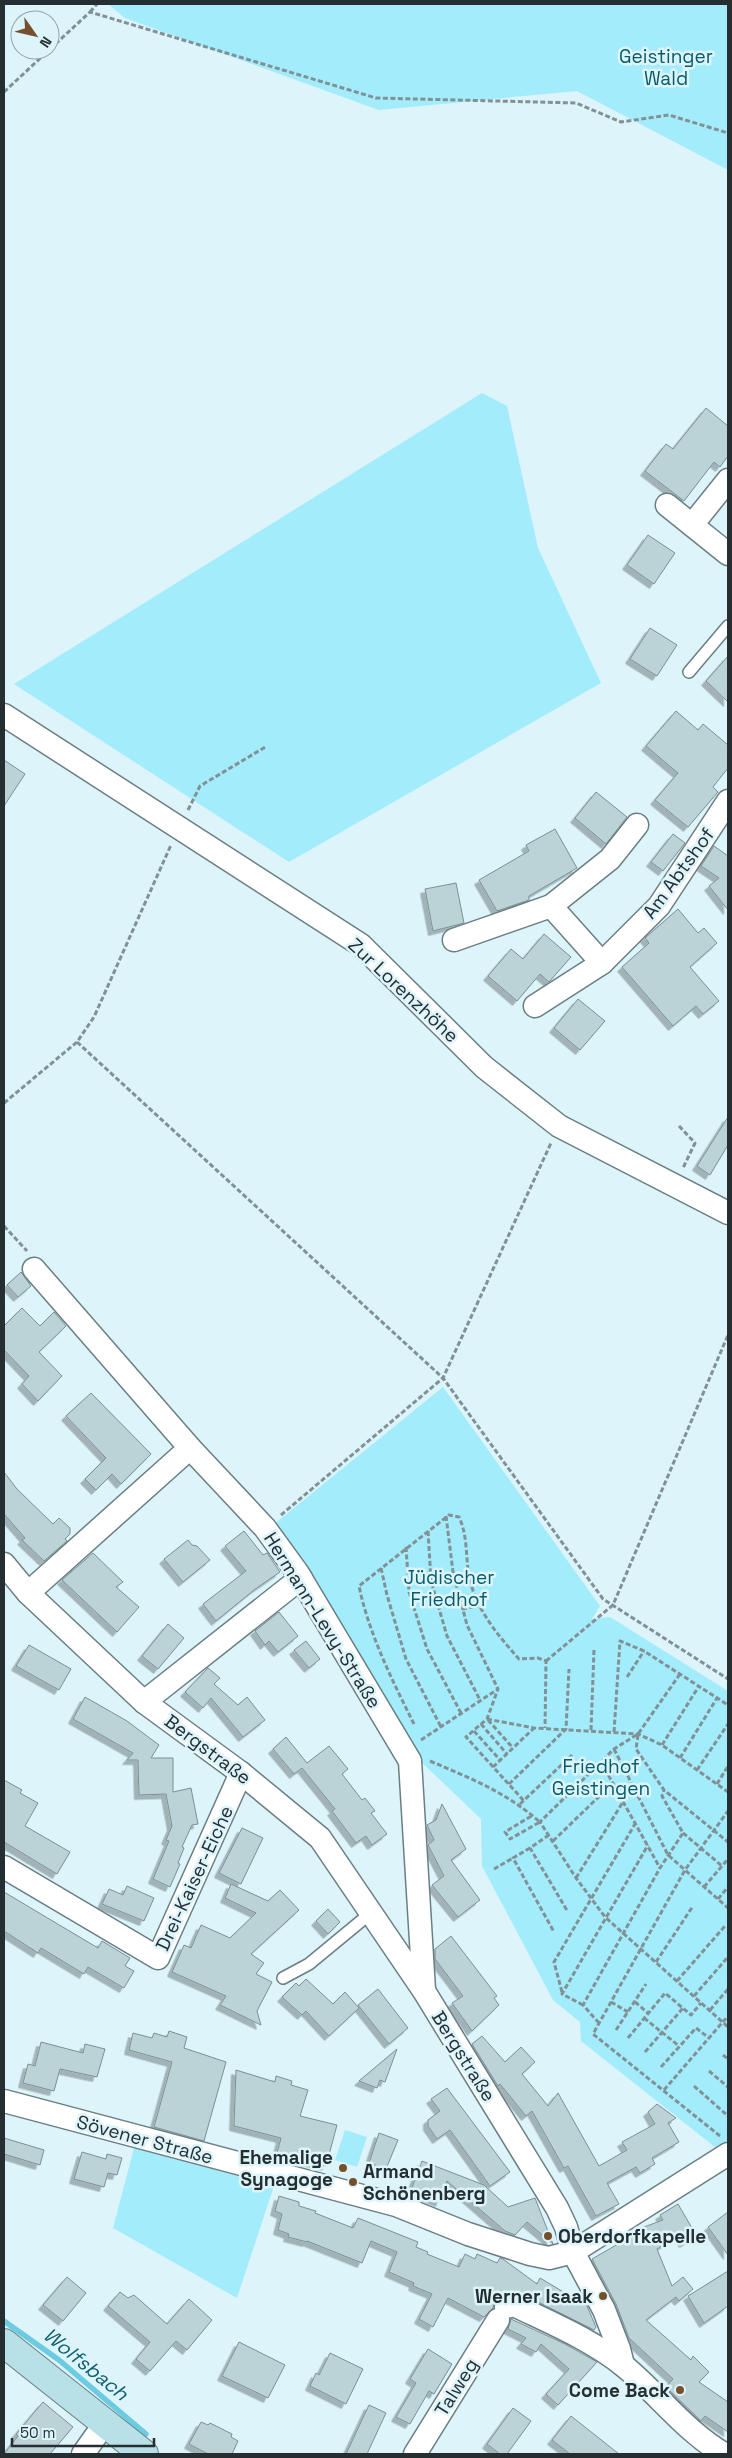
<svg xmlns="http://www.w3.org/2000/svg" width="732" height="2458" viewBox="0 0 732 2458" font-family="'Space Grotesk',sans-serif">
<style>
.green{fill:#a3ecfc}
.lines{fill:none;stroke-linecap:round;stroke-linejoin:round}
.stream{stroke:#6bcce1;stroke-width:5.5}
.building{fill:#bbd2d7;stroke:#7a9095;filter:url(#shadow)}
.lane-casing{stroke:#6a7f84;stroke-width:14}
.street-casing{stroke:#6a7f84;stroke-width:25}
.secondary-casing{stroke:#6a7f84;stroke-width:30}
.path{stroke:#819195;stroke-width:3;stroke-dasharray:5 2.5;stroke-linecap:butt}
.lane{stroke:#fff;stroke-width:11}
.street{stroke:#fff;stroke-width:22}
.secondary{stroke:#b7e0e7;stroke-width:28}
.poi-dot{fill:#76502c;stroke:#dcf4fa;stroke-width:2}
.labels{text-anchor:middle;stroke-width:5;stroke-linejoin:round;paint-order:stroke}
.park-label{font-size:19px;fill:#055c6b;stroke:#dcf4fa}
.street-label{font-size:19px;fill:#252e30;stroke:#dcf4fa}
.poi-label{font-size:19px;font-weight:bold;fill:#252e30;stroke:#dcf4fa;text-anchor:end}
.water-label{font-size:20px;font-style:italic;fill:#0d606f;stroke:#dcf4fa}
</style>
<defs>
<filter id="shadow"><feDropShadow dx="-4.5" dy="4.5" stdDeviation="0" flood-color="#0004"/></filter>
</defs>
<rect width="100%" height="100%" fill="#dcf4fa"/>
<g class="green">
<path d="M108,4H728V170L577,91L379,110L125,18Z"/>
<path d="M482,393L507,406L538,548L601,683L289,862L14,684Z"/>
<path d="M443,1387L600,1606L592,1619L610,1617L728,1691V2146L720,2151L581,2041L580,2022L553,2000L482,1866L481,1819L413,1754L273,1525Z"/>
<path d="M345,2130L367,2137L357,2167L335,2160Z"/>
<path d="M134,2148L274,2186L237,2298L113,2228Z"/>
</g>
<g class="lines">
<path class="stream" d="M4,2321L59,2360L146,2434"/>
</g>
<g class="building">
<path d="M706,408L728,426V456L720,467L714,462L684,501L645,471L666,444L673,449Z"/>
<path d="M648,535L675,553L654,584L627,565Z"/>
<path d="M650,628L677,645L657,676L630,659Z"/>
<path d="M728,656V702L706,681Z"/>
<path d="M676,711L698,730L703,724L728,745V768L713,787L718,792L688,827L655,800L678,773L646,746Z"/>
<path d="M4,760L25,774L4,806Z"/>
<path d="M596,792L627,817L606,844L575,818Z"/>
<path d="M555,829L577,868L529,896V900L497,911L479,880L529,851L526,845Z"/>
<path d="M673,834L685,843L663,871L651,862Z"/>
<path d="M714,846L728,856V910L709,886L719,878L701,866Z"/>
<path d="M456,883L464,923L433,931L425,889Z"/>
<path d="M678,909L698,933L704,928L717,943L690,967L719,1001L703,1014L696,1006L673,1026L622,967L649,943L645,938Z"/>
<path d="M544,934L571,957L549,982L540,974L517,1001L488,976L511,949L523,959Z"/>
<path d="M578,999L605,1021L580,1050L554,1028Z"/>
<path d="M728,1117V1145L710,1175L697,1166Z"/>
<path d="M21,1272L31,1286L18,1297L7,1285Z"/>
<path d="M22,1308L40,1326L54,1312L66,1326L39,1352L62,1376L38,1401L22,1384L29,1376L4,1350V1326Z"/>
<path d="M91,1393L151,1454L121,1484L112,1474L96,1490L85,1479L106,1458L66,1416Z"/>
<path d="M4,1472L17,1489L53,1524L59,1518L70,1528V1534L65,1539L67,1541L44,1561L22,1540L25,1538L4,1514Z"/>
<path d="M244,1531L263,1555L267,1553L280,1572L254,1590L216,1621L203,1604L246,1571L225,1546Z"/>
<path d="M188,1540L192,1545L197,1546L210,1560L183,1582L164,1559Z"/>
<path d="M93,1553L123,1582L116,1587L139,1607L117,1632L62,1580Z"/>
<path d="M279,1612L298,1636L278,1652L269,1641L265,1645L255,1631Z"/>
<path d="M168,1624L184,1638L158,1669L142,1656Z"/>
<path d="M306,1641L320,1659L309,1668L294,1650Z"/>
<path d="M29,1645L71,1669L59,1690L16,1666Z"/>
<path d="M208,1668L220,1678L214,1684L238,1705L247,1697L265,1720L243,1737L211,1698L203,1708L185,1692Z"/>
<path d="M85,1697L127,1721L159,1745L151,1758H173V1792L191,1788L198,1824L192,1825L182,1847L184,1848L178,1863L180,1864L170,1887L153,1879L169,1841L166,1840L172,1826L166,1794L139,1795L138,1760H127L133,1753L73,1719Z"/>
<path d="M286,1737L307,1763L329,1746L348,1769L342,1774L362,1800L365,1798L375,1811L371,1813L387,1834L372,1845L366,1836L356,1843L332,1811L335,1809L302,1768L294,1774L273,1749Z"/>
<path d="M4,1780L22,1790L20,1793L38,1803L25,1826L70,1852L57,1874L4,1842Z"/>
<path d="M442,1804L466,1849L451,1860L480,1900L458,1917L432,1885L444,1876L428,1845L434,1840L427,1825L436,1820Z"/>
<path d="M242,1828L263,1838L241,1884L219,1873Z"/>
<path d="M231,1884L268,1901L280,1890L299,1910L251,1954L264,1963L256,1974L272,1982L257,2011L261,2025L220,2005L226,1996L172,1972L184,1945L191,1948L201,1925L230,1938L256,1913L225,1898Z"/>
<path d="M127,1886L154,1898L144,1921L102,1904L109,1889L123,1895Z"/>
<path d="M4,1892L98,1948L102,1941L130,1958L125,1966L134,1971L124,1988L88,1967L84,1974L41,1948L38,1953L4,1931Z"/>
<path d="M328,1909L340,1922L328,1934L316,1921Z"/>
<path d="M451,1936L497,1996L494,1998L499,2005L472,2031L452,2003L463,1996L435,1959V1949Z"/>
<path d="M306,1979L333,2004L345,1992L359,2008L329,2036L306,2011L302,2015L282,1997L296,1983L299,1986Z"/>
<path d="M378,1989L408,2028L389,2044L358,2005Z"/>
<path d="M169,2031L187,2037L184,2048L226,2062L204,2141L154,2127L172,2062L129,2050L133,2033L152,2038L154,2033L167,2037Z"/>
<path d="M482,2036L505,2062L521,2047L535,2062L522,2074L548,2106L558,2093L599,2166L627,2150L622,2142L655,2124L648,2112L657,2104L676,2118L668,2123L679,2142L652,2158L655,2164L640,2173L636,2167L607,2183L619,2204L596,2216L568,2166L564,2168L532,2111L526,2116L500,2084L498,2086L472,2044Z"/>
<path d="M41,2042L83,2053L85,2044L105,2049L97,2077L60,2069L54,2091L23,2083L28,2064L35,2066Z"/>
<path d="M397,2049L385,2082L380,2080L377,2088L359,2081Z"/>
<path d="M236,2070L275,2082L276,2076L292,2081L291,2085L308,2090L300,2116L337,2125L326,2166L277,2153L281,2138L234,2126Z"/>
<path d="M447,2088L510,2172L490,2186L450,2130L437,2139L428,2126V2120L440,2111L431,2099Z"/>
<path d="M379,2133L398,2140L386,2169L369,2163Z"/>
<path d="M4,2138L44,2150L40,2165L4,2154Z"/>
<path d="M82,2152L106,2159L107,2154L122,2158L117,2175L108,2173L104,2187L74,2179Z"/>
<path d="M422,2161L484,2185L508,2207L535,2198L553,2244L527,2222L515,2235L505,2231L447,2181L440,2202L411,2190Z"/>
<path d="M279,2196L299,2202V2206L316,2211L315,2213L353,2228L358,2218L418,2242L416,2247L428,2252L427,2254L459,2267L465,2254L475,2259L477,2254L497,2263L500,2258L503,2259L537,2284L540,2278L587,2306L596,2327L594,2330L520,2293L511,2292L497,2297L493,2308L484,2317L448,2298L433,2327L419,2319L432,2294L413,2286L414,2283L389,2272L397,2252L371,2241L362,2263L307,2241V2242L288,2237L289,2234L278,2230L282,2214L275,2211Z"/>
<path d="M678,2204L696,2235L684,2243L679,2235L657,2249L672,2286L683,2277L693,2289L679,2301L676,2297L646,2320L691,2360L693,2356L709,2372L699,2382L728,2402V2432L705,2416L701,2421L666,2387L673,2379L629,2338L616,2304L592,2259L637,2233L636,2230L663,2220L660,2215Z"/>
<path d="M728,2212V2255L708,2227Z"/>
<path d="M728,2271V2306L704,2323L688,2296Z"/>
<path d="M67,2277L86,2293L63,2321L43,2305Z"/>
<path d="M120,2292L128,2298L134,2295L167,2324L189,2299L212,2320L187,2350L176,2341L150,2371L136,2359L150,2342L108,2306Z"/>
<path d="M511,2319L565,2344L597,2362L558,2405L546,2394L569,2369L541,2344L536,2352L521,2344L526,2338L508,2329Z"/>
<path d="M239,2342L285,2365L268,2398L222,2376Z"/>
<path d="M428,2349L452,2364L434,2394L429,2391L410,2424L396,2417L416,2383L410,2379Z"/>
<path d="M330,2353L363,2369L346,2404L310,2386L316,2373L319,2375Z"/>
<path d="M43,2402L73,2427L50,2454H4L18,2436L16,2434Z"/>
<path d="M369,2405L386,2413L367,2454H346Z"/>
<path d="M513,2408L531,2421L507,2454H500L487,2444Z"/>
<path d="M571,2416L619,2454H570L552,2440Z"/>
<path d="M201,2422L208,2425L210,2423L232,2434L231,2437L238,2441L232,2454H208L189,2444Z"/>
</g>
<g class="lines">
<g class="lane-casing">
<g id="lane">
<path d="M689,672L728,626"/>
<path d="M283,1978L309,1964L372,1912"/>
</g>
</g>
<g class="street-casing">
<g id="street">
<path d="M667,505L728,554"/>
<path d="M692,525L728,480"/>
<path d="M4,715L361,945L484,1067L559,1126L728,1213"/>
<path d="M637,825L610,859L551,906L602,963L659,906L728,801"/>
<path d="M454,940L551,906"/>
<path d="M535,1006L602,963"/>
<path d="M34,1269L190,1448L265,1528L297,1572L410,1761L424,1990"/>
<path d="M4,1564L28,1593L144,1702L241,1773L320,1838L424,1991L557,2208L566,2227L573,2252L604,2310L619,2349L623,2365"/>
<path d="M28,1593L190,1448"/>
<path d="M144,1702L301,1578"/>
<path d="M4,1867L158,1958L241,1773"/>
<path d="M4,2101L396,2205L468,2234L530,2254L549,2258L573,2252L728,2154"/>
<path d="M506,2307L514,2305C551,2323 592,2340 624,2366C658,2394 686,2432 724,2454"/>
<path d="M83,2454L105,2423"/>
<path d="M415,2454L498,2320"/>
</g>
</g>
<g class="secondary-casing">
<path id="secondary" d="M4,2343L144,2454"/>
</g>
<g class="path">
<path d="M90,12L97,4"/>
<path d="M50,49L90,12L376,98L576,103L621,122L669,115L728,133"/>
<path d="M4,92L49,50"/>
<path d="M188,810L200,786L267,746"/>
<path d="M77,1042L443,1378L603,1599L728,1679"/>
<path d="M4,1103L77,1042L94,1017L171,845"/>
<path d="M679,1126L695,1143L683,1168"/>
<path d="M4,1226L27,1251"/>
<path d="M281,1515L443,1378L551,1143"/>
<path d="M446,1516L453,1572L467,1625L498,1689"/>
<path d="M428,1531L431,1581L447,1636L480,1700"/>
<path d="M406,1547L409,1592L427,1649L461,1713"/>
<path d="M381,1568L387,1595L406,1659L441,1727"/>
<path d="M462,1609L478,1606"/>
<path d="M546,1661L613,1605L728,1335"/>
<path d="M680,1674L638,1734L614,1749L540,1822L576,1878L605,1917L728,2027"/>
<path d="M627,1677L644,1651"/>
<path d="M487,1719L534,1728L638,1734L662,1745L728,1792"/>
<path d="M488,1720L513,1748"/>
<path d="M414,1724C392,1680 369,1634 359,1586L449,1515L459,1517C467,1534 466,1553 468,1570C473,1606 496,1633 519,1659L538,1658L546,1661L545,1728"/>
<path d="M481,1724L507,1754"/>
<path d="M591,1730L594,1650"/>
<path d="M474,1731L500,1760"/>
<path d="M614,1732L620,1641L644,1651L728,1705"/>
<path d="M638,1735L636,1749L664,1790L728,1842"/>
<path d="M421,1740L498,1689L487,1719L466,1737L524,1801"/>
<path d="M662,1745L699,1686"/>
<path d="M614,1749L668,1855L728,1908"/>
<path d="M680,1758L717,1698"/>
<path d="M430,1761C472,1779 504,1791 540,1822L510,1839L505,1832L533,1815"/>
<path d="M601,1762L660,1868"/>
<path d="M493,1767L534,1728"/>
<path d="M697,1770L728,1724"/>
<path d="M509,1784L566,1729L569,1669"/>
<path d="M717,1784L728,1766"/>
<path d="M520,1804L572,1755"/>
<path d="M683,1833L722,1866"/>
<path d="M549,1835L530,1848L568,1912"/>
<path d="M553,1841L613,1783"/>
<path d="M530,1848L513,1858L554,1932"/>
<path d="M494,1869L513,1858"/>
<path d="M576,1878L623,1802"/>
<path d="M704,1887L728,1859"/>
<path d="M718,1899L728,1887"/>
<path d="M656,1962L693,1906"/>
<path d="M677,1981L725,1926"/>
<path d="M562,1992L554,1962L635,1824"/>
<path d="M694,1996L728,1957"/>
<path d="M611,2002L628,2012"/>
<path d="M635,2002L648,2013"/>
<path d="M583,2005L562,1994L648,1845"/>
<path d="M710,2010L728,1989"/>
<path d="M644,2018L679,2046"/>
<path d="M599,2023L583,2005L660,1868L683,1833L662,1796L664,1790"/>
<path d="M616,2030L646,1984"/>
<path d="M628,2038L665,1993L691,2015L701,2003"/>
<path d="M645,2052L683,2008"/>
<path d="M723,2055L728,2059"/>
<path d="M661,2067L696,2028L709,2038"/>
<path d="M709,2071L728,2087"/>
<path d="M694,2086L728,2116"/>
<path d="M664,2090L728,2016"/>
<path d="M720,2136L593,2034L685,1870L728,1811"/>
</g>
<use href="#lane" class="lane"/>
<use href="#street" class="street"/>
<use href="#secondary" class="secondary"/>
</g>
<g class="poi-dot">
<circle cx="343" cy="2168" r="5"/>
<circle cx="353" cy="2182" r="5"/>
<circle cx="548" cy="2236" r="5"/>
<circle cx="603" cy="2296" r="5"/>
<circle cx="680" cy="2390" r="5"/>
</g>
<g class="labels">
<g class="park-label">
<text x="666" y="63">Geistinger<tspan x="666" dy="22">Wald</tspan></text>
<text x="449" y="1584">Jüdischer<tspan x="449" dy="22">Friedhof</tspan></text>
<text x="601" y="1773">Friedhof<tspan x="601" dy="22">Geistingen</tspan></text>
</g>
<g class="street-label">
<text transform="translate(678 873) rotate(-54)" y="7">Am Abtshof</text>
<text transform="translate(404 990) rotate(43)" y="7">Zur Lorenzhöhe</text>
<text transform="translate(323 1620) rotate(58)" y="7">Hermann-Levy-Straße</text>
<text transform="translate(208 1749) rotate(37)" y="7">Bergstraße</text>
<text transform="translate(194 1878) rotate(-65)" y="7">Drei-Kaiser-Eiche</text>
<text transform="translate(464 2056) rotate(58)" y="7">Bergstraße</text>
<text transform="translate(145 2139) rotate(15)" y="7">Sövener Straße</text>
<text transform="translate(456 2387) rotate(-58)" y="7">Talweg</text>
</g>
<g class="poi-label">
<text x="333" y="2164">Ehemalige<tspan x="333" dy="22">Synagoge</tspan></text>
<text x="363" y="2178" text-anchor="start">Armand<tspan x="363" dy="22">Schönenberg</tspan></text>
<text x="558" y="2243" text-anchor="start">Oberdorfkapelle</text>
<text x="593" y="2303">Werner Isaak</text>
<text x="670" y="2397">Come Back</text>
</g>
<g class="water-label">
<text transform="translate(86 2364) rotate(39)" y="7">Wolfsbach</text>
</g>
</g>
<rect width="732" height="2458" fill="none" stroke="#252e30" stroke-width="10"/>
<g transform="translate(35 35) rotate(124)"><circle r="24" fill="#dcf4fa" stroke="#93a5a9"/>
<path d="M0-4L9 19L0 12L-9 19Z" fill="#76502c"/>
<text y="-8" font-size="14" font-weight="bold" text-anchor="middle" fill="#252e30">N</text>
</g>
<path d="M12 2438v8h142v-8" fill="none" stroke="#252e30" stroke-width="2.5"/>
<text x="20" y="2438" font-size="15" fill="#252e30" stroke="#dcf4fa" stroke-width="4" paint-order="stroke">50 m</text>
</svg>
